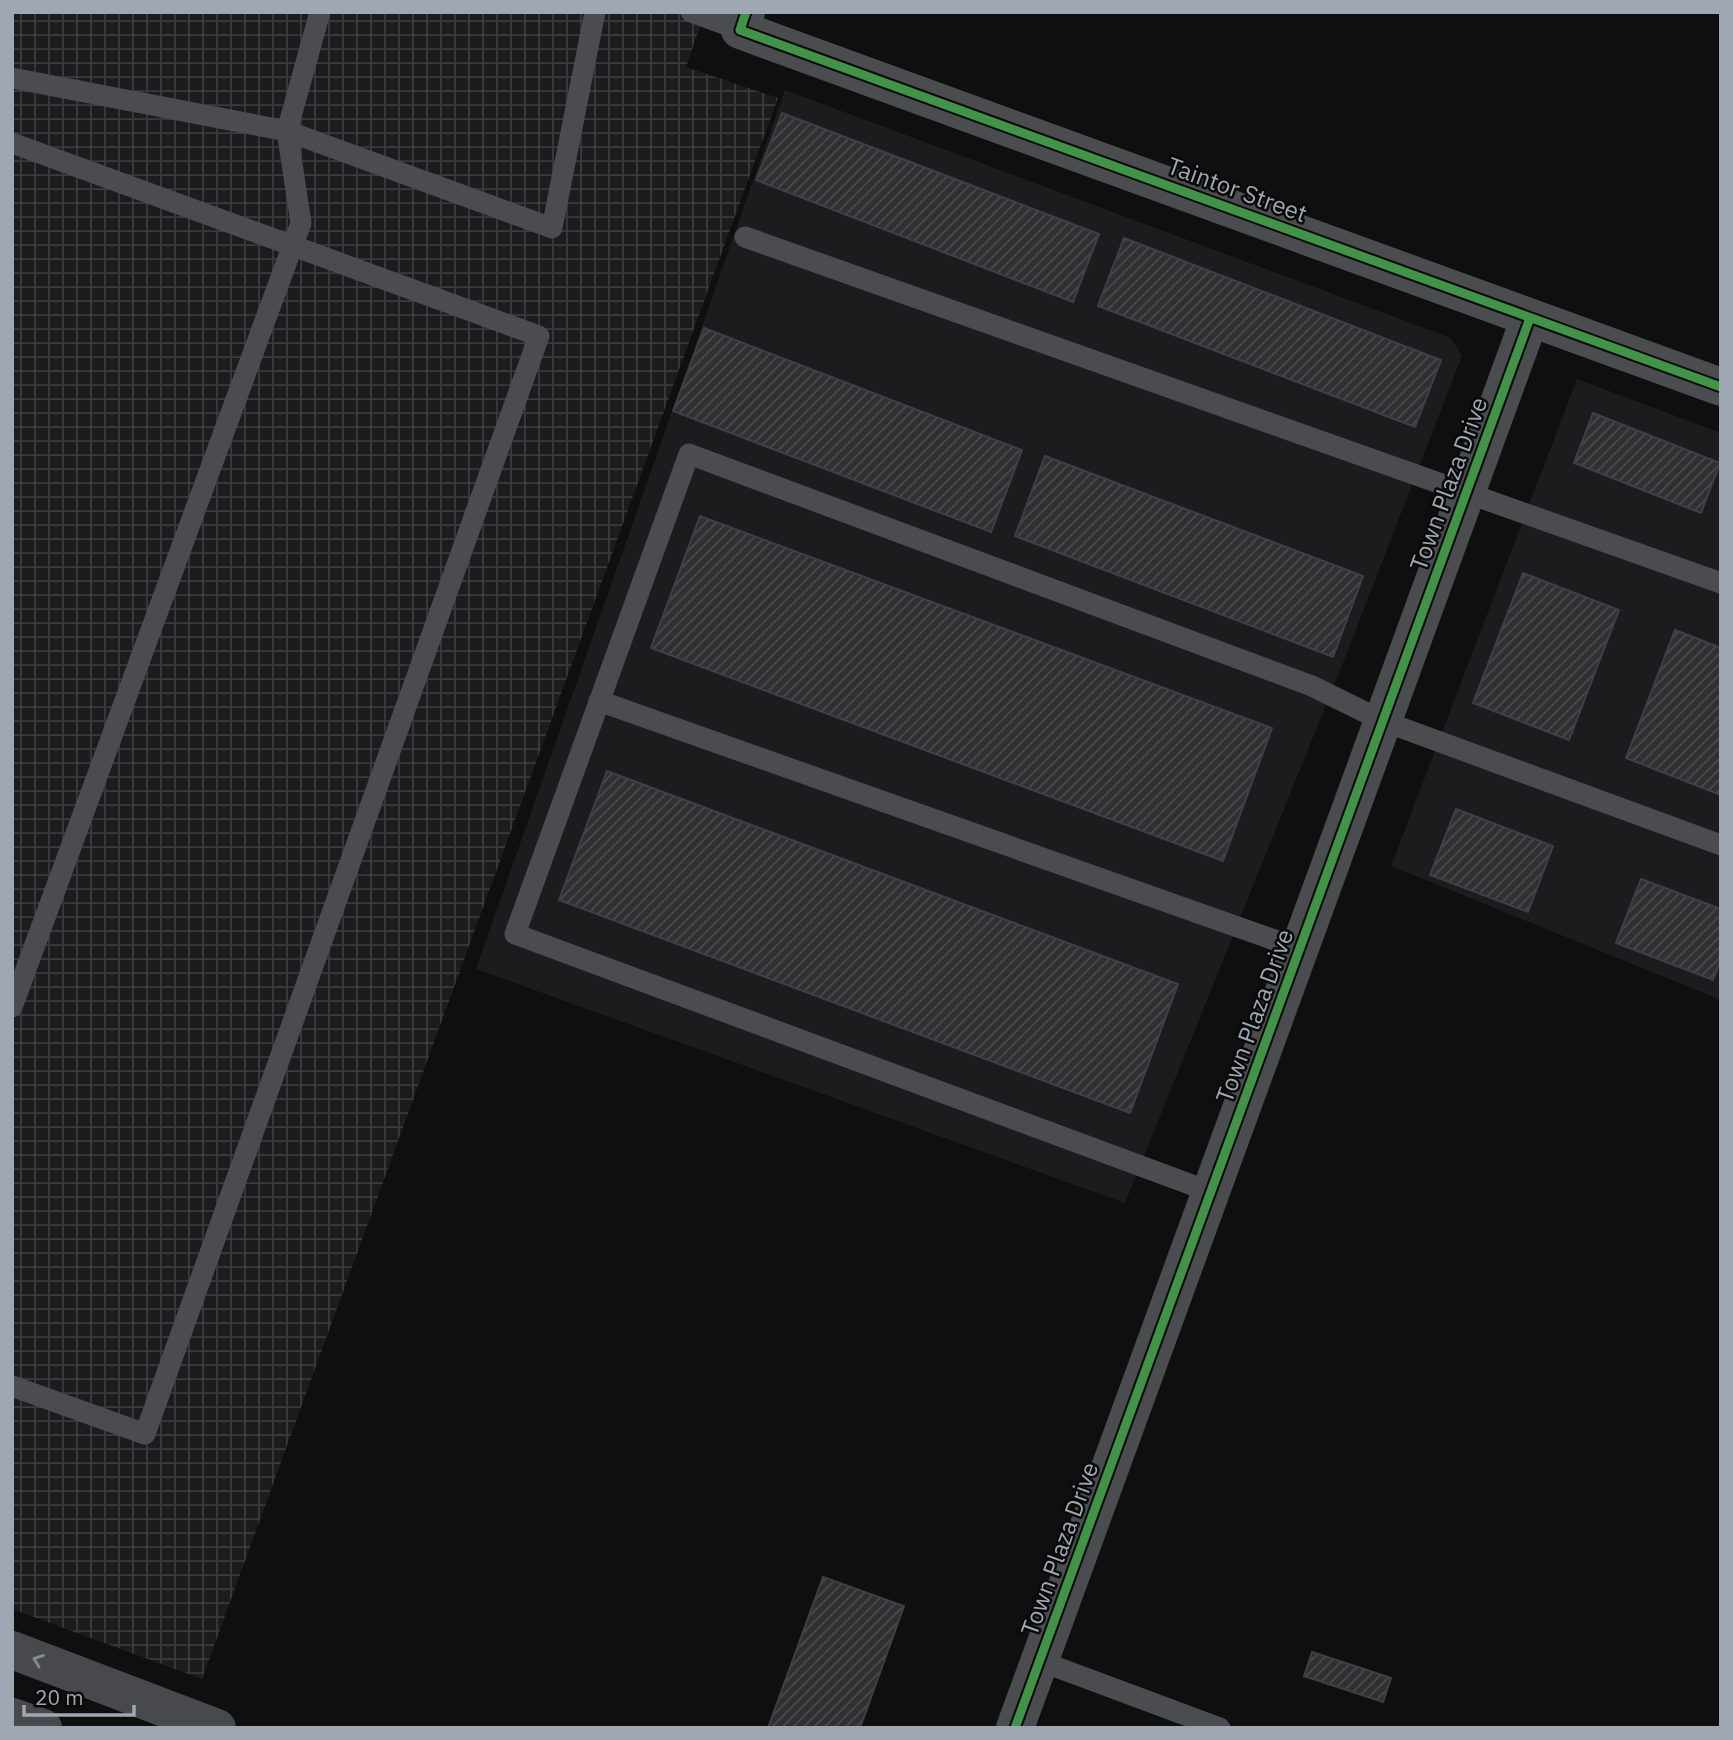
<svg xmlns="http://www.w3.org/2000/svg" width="1733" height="1740" viewBox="0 0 1733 1740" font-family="'IBM Plex Sans',sans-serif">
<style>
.built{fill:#1c1c1e}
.industrial{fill:url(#industrial-grid)}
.building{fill:url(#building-hatch);stroke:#3e4044;stroke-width:2}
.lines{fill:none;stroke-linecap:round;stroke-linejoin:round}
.lane{stroke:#4a4c4f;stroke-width:21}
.street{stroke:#4a4c4f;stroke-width:38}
.secondary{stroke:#48494d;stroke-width:38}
.cycleway-casing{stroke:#0a0a0b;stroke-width:13}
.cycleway{stroke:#419447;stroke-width:9}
.oneway{stroke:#858b94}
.labels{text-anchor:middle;stroke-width:5;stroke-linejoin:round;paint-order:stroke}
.street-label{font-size:24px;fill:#9fa7b2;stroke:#0a0a0b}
</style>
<defs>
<pattern id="industrial-grid" width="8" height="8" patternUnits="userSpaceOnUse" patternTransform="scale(1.75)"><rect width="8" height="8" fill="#1c1c1e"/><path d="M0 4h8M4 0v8" fill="none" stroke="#3a3a3c"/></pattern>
<pattern id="building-hatch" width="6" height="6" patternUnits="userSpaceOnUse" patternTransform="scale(1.75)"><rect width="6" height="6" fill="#303032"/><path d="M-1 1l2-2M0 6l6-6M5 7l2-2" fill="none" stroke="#4b4b4d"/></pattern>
</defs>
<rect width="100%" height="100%" fill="#0f0f10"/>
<g class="built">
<path d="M785,90L1451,338L1462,356L1343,663L1125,1203L476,969Z"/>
<path d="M1577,379L1721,433V1000L1391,866Z"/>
</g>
<path class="industrial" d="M12,12H705L686,67L778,98L202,1679L12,1609Z"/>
<g class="building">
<path d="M782,113L1099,234L1073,302L756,180Z"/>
<path d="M1124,238L1441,360L1415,427L1098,306Z"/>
<path d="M704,328L1022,450L991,532L673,411Z"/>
<path d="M1593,413L1720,463L1701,513L1574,463Z"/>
<path d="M1045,456L1363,576L1333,657L1015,536Z"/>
<path d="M700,516L1272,728L1223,861L651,648Z"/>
<path d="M1523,573L1619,610L1569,740L1473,703Z"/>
<path d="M1675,630L1721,648V795L1626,758Z"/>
<path d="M607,771L1178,984L1130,1113L559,900Z"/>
<path d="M1456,809L1553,846L1528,912L1430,875Z"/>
<path d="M1641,879L1721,909V959L1713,980L1616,943Z"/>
<path d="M823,1577L904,1606L860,1728H768Z"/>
<path d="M1312,1652L1391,1678L1383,1702L1304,1676Z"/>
</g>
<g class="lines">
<g class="lane">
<path d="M691,12L740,30"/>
<path d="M12,78L287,131L552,228L595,12"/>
<path d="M12,143L539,336L145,1434L12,1386"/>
<path d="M745,237L1721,583"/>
<path d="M599,701L1300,949"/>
<path d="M12,1007L301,223L287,131L320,12"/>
<path d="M1211,1192L515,934L689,454L1312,686L1383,721L1721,845"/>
<path d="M1040,1661L1220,1728"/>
</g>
<g class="street">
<path d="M746,12L740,30L1721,387"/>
<path d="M1015,1728L1530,318"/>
</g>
<g class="secondary">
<path d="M12,1650L217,1728"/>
<path d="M12,1717L43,1728"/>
</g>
<g class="cycleway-casing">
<g id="cycleway">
<path d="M746,12L740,30L1721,387"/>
<path d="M1015,1728L1530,318"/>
</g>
</g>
<use href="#cycleway" class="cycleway"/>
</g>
<defs><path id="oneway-chevron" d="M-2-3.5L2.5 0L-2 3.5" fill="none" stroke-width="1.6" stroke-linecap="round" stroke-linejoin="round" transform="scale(1.75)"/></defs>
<use class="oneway" href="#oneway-chevron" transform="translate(38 1660) rotate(-159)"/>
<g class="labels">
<g class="street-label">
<text transform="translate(1237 190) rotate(20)" y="8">Taintor Street</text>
<text transform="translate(1449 484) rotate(-70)" y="8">Town Plaza Drive</text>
<text transform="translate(1255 1016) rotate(-70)" y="8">Town Plaza Drive</text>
<text transform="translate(1060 1549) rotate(-70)" y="8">Town Plaza Drive</text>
</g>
</g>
<rect width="1733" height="1740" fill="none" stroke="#9fa7b2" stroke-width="28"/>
<path d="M24 1705v10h110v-10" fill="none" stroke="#9fa7b2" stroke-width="3.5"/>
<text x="35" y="1705" font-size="21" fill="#9fa7b2" stroke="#0a0a0b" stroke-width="5" paint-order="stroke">20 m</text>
</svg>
